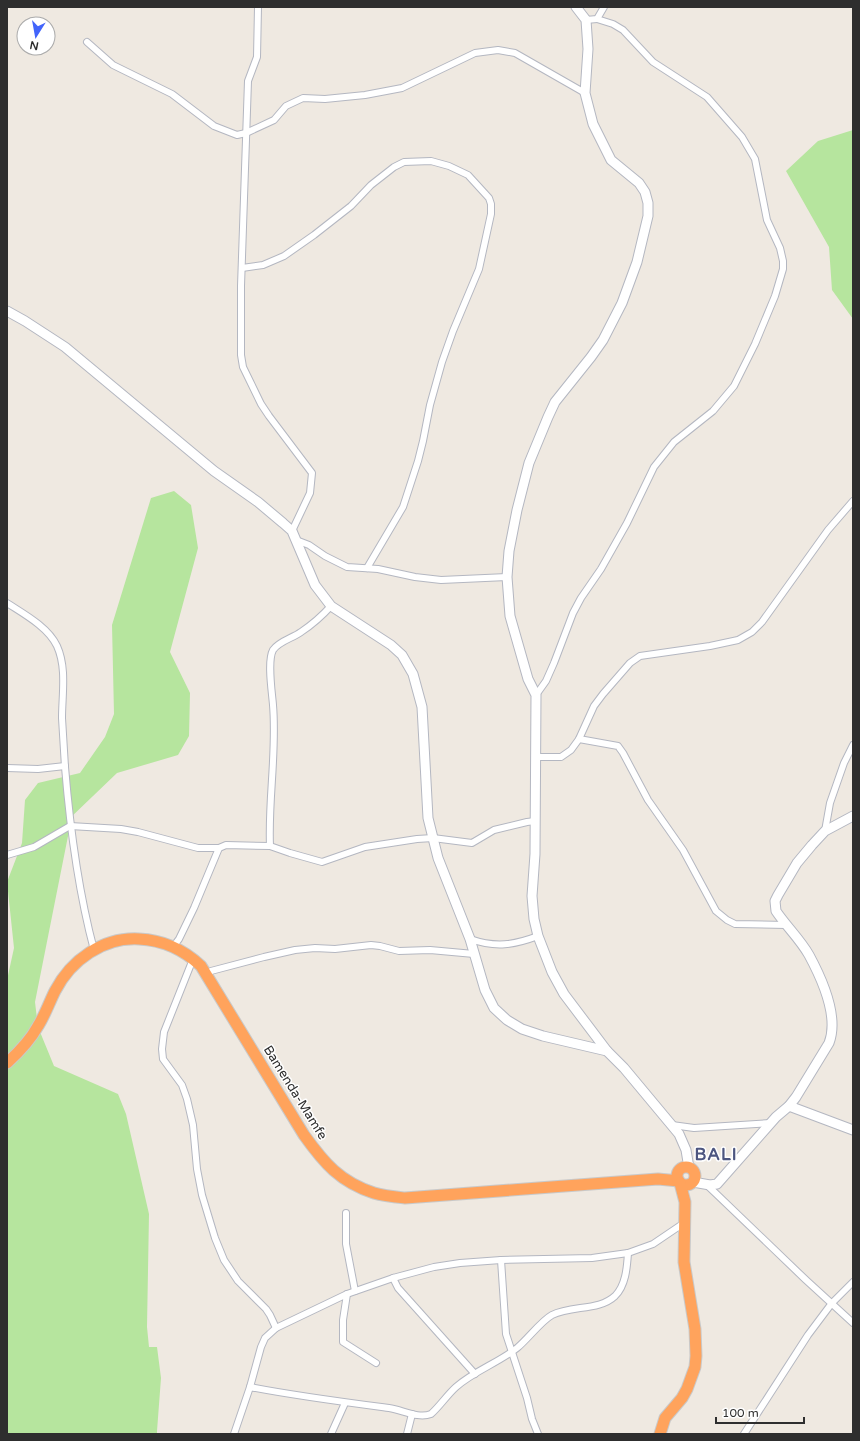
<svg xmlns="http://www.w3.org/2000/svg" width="860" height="1441" viewBox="0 0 860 1441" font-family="'Varela Round',sans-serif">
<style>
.green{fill:#b6e59e}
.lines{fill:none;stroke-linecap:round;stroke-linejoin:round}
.street-casing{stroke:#b4b7c1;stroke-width:8}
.secondary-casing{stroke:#b4b7c1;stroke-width:11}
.highway-casing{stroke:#c9c9c9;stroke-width:13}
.street{stroke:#fff;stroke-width:6}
.secondary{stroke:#fff;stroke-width:9}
.highway{stroke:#ffa35c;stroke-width:11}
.labels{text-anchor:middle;stroke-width:3;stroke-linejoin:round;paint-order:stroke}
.street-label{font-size:13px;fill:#2e2e2e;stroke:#fff}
.district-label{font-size:17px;font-weight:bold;letter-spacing:1px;fill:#4d5680;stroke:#fff}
</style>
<rect width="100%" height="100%" fill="#efe9e1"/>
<g class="green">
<path d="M853,130V319L832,290L829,247L786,171L818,141Z"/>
<path d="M174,491L191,505L198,548L170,652L190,693L189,736L178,755L117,773L69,819L70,826L35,1002L38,1027L54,1066L118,1094L126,1114L149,1214L147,1327L149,1347H157L161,1378L157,1431V1434H7V980L14,948L7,882L22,843L25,800L38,783L80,773L105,737L114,714L112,625L151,498Z"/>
</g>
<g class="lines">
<g class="street-casing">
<g id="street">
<path d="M258,7L257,57L248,81L241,286V355L243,367L261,404L269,416L312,473L310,493L292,531"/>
<path d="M586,20L597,19L604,7"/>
<path d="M87,42L113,65L172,94L214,126L237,135L246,133L274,120L286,106L303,98L325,99L365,95L402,88L475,53L498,50L515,53L585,93"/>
<path d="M242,268L263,265L284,256L314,235L351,206L371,185L394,167L404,162L431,161L449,166L468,175L489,198L491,204V214L479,269L453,331L442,362L430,405L423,441L418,461L403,507L367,568"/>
<path d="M296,540L309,545L325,556L347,567L378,569L415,577L441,580L507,577"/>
<path d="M7,603C24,614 48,627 57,646C67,668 62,695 62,718C63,734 64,751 65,767C70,828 78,890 94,950"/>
<path d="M536,695L546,681L554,663L573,613L581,598L601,569L627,523L654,467L674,442L713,411L734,386L755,344L775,296L783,269V261L780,248L767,220L755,159L742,137L707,97L653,62L623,30L613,24L597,19"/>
<path d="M579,739L618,746L623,753L648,800L683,850L716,911L727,920L735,924L787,925"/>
<path d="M536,757H561L571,750L579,739L594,706L603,694L630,663L640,656L710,646L738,640L752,632L762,622L828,530L853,501"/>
<path d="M7,768L38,769L65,766"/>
<path d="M825,831L830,803L844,763L853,745"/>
<path d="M270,846C268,799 277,752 273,705C272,692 267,661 273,650C279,641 293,638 301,632C313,624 322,616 331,606"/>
<path d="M7,855L34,847L70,826L121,829L138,832L198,848H219"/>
<path d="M470,939C496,948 514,945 538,936"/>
<path d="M173,947L179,939L194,908L219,848L226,845L270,846L290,853L322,862L365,847L417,839L433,838L472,843L494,830L527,822L535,821"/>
<path d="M193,959L164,1032L162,1049L163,1059L182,1085L187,1099L193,1125L197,1169L202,1195L215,1238L224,1260L238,1281L266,1309L270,1315L276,1328"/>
<path d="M206,974L211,971L264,957L295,950L315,948L335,949L371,945L380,946L399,951L430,950L474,954"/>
<path d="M672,1125L694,1128L771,1123"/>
<path d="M707,1185L806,1280L853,1323"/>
<path d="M346,1213V1244L355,1291"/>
<path d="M501,1260L506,1334L527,1398L532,1419L538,1434"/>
<path d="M393,1278L398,1288L475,1374"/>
<path d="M347,1294L343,1320V1342L376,1363"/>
<path d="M250,1387C296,1396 343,1402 389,1408C403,1410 418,1419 431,1414C440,1406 447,1395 456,1387C474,1371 498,1363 517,1348C528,1339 541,1321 552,1315C572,1305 599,1311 615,1296C626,1285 627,1267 628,1253"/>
<path d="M234,1434L250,1387L261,1347L265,1338L276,1328L347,1294L393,1278L434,1267L460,1263L501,1260L592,1258L628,1253L653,1244L684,1223"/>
<path d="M331,1434L345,1403"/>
<path d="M407,1434L412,1414"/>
<path d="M744,1434L808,1335L832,1303L853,1282"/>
</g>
</g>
<g class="secondary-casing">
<g id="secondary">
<path d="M576,7L586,20L588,49L585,93L593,124L611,160L639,183L645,192L648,203V216L637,262L622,303L603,340L591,357L555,402L548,417L529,463L517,510L509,551L507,577L510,616L528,679L536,695L535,854L532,896L534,919L538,936L552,972L564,994L607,1051"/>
<path d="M7,311L25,321L65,347L214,471L258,502L283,523L292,531L315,585L331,606L391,645L402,655L413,674L422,707L428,818L438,858L470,939L485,990L494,1008L507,1020L522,1029L543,1036L607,1051L624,1068L679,1134L686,1150L689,1168"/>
<path d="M789,1106L853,1130"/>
<path d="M693,1182L710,1185L717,1184L776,1117L789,1106L796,1097L829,1043C839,1017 822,979 809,955C800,939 786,926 776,911L775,901L778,895L797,863L812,845L825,831L853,816"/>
</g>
</g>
<g class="highway-casing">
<g id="highway">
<path d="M7,1063C19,1052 30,1041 38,1026C45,1015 49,1003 55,991C71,960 103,937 139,939C162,940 184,950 201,966L304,1135C324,1163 340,1182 374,1193C384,1196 395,1197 405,1198L658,1179L679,1181"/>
<circle cx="686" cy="1176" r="9"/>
<path d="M660,1434L665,1418L682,1398L687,1389L695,1367L696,1356L695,1329L684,1262L685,1202L680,1183"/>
</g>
</g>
<use href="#street" class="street"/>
<use href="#secondary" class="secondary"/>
<use href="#highway" class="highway"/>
</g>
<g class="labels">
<g class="street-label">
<text transform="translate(296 1092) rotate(58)" y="5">Bamenda-Mamfe</text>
</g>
<g class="district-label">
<text x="716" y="1160">BALI</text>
</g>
</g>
<rect width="860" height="1441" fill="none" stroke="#2e2e2e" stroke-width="16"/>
<g transform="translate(36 36) rotate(191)"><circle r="19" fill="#ffffff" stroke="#ababab"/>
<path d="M0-3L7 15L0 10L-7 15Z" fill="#4264fb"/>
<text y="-6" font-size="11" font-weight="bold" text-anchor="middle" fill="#2e2e2e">N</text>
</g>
<path d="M716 1417v6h88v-6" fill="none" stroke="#2e2e2e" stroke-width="2"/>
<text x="722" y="1417" font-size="12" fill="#2e2e2e" stroke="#ffffff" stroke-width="3" paint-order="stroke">100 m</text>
</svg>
